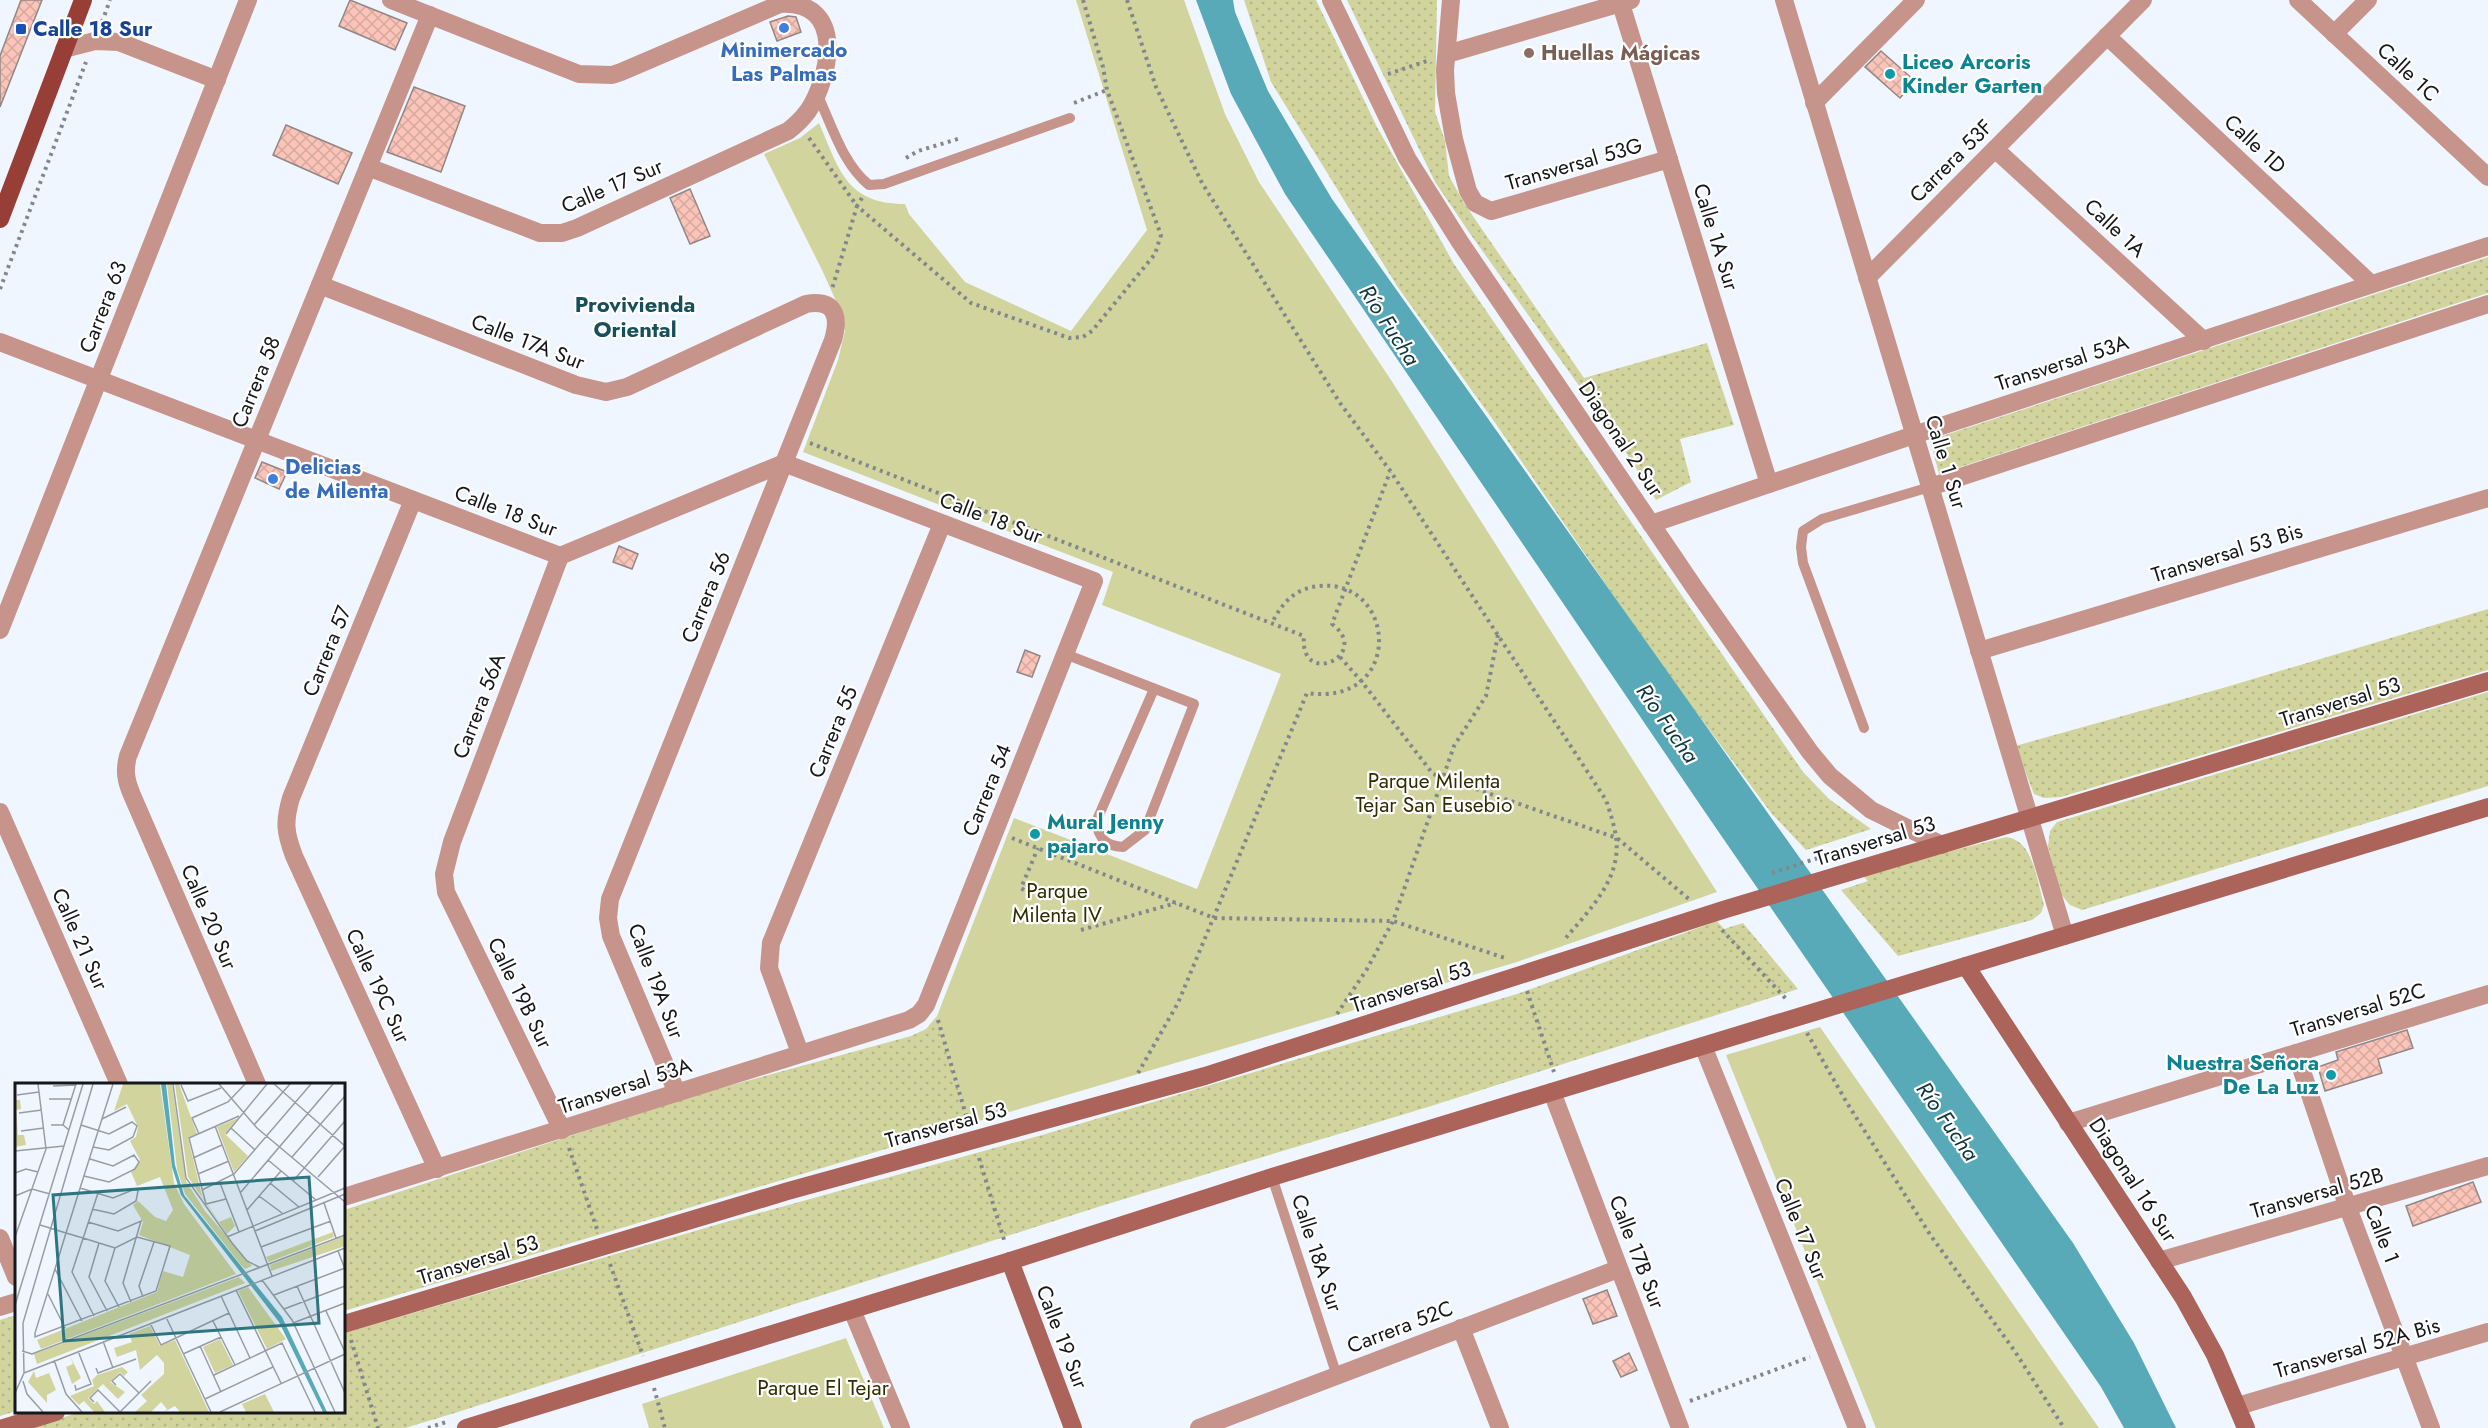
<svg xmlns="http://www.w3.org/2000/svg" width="2488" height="1428" viewBox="0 0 2488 1428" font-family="Jost,sans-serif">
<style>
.grass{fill:url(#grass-dots)}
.park{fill:#d1d49c}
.water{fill:#59aab8}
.building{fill:url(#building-cross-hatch);stroke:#928785;stroke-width:1.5}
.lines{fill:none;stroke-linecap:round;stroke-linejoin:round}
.path{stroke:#83878d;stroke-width:4;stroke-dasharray:3 4.5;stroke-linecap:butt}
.lane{stroke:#c7948c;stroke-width:10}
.street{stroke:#c7948c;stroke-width:18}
.secondary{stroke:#ac635a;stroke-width:18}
.primary{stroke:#973f36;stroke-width:18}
.shop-dot{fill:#3f7fe0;stroke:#fff;stroke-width:2}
.transit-dot{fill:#1a4fb4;stroke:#fff;stroke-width:2}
.education-dot{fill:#8d6e63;stroke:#fff;stroke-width:2}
.culture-dot{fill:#0f9aa8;stroke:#fff;stroke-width:2}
.labels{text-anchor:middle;stroke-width:4.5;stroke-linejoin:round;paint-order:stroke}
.transit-label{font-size:21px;font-weight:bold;fill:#164399;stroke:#fff;text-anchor:start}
.shop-label{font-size:21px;font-weight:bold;fill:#366cbe;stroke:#fff}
.education-label{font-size:21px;font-weight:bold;fill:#785e54;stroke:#fff;text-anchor:start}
.culture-label{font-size:21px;font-weight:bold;fill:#0d838f;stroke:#fff;text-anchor:start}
.street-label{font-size:21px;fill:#15171a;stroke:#fff}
.park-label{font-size:21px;fill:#2e2e00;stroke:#fff}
.neighbourhood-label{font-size:22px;font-weight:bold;fill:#16515a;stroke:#fff}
.water-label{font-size:22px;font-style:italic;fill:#0e363c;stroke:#fff}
.inset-road{fill:none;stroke:#989da3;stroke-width:1.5}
.view{fill:#2e7580;fill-opacity:0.15;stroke:#2e7580;stroke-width:3}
.inset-edge{fill:none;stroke:#15171a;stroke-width:3}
</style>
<defs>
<pattern id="grass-dots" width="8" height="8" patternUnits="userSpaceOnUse" patternTransform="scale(1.5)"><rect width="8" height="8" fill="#d1d49c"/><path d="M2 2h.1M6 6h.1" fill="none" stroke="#b3b586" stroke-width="1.8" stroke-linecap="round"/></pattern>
<pattern id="building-cross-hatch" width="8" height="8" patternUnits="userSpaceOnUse" patternTransform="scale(1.5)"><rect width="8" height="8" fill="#fbc4b9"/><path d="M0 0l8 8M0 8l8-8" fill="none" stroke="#d6a89e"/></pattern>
</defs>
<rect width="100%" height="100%" fill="#f0f6ff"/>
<g class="grass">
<path d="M1244,0H1316L1377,127L1454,264L1803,772L1829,799L1871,829L1806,850L1772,814L1661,665L1498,427L1397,286L1271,82Z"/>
<path d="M1347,0H1437L1435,112L1445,141L1449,176L1464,203L1584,378L1707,343L1734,425L1680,439L1691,482L1656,500L1618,440L1471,235L1435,182Z"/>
<path d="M2488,257V293L1939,474L1930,440Z"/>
<path d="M2488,609V670L2061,797L2044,798L2034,794L2015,746L2223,688Z"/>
<path d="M2488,692V786L2082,910L2070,905L2060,893L2048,846L2050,831L2057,822Z"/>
<path d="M2006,837C2034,840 2037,882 2044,905L2041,913L2032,920L1898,956L1841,890L1868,881L1861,874Z"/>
<path d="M1717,921L1724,929L1743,923L1798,989L1428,1107L1101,1206L458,1412L405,1428H27L81,1412H344V1333L719,1224L1042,1135L1517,994Z"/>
<path d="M937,1016L969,1124L344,1311V1210L688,1097L911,1036L926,1029Z"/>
<path d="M16,1315V1411L0,1416V1320Z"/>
</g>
<g class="park">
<path d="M1076,0H1184L1225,114L1259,182L1391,380L1717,892L1517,962L969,1124L937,1016L1014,818L1197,889L1281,674L1102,605L1113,572L803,452L838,360L845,331L840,310L823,272L764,154L800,138L819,123C839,169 846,204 905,204L909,214L965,282L1071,331L1147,230Z"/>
<path d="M1820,1027L2099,1428H1876L1726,1055Z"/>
<path d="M846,1338L884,1428H649L642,1404Z"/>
</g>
<path class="water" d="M1196,0H1233L1235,12L1268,91L1332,199L2073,1243L2134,1343L2176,1428H2124L2101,1387L1707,815L1285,194L1231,94Z"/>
<g class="building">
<path d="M21,0H42L0,107V56Z"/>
<path d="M350,0L407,23L395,50L339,26Z"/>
<path d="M788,16L796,17L801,32L777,41L770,22Z"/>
<path d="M1881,51L1915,81L1900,98L1865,67Z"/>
<path d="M414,87L465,106L441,172L387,152Z"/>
<path d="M286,125L352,153L338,184L273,155Z"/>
<path d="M690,189L710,236L690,244L670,198Z"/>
<path d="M262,462L287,472L279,489L255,478Z"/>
<path d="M619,546L638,554L632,569L613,562Z"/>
<path d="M1025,650L1040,656L1032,677L1017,672Z"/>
<path d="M2407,1030L2413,1048L2378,1059L2382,1073L2325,1091L2318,1067L2338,1060L2336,1052Z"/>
<path d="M2473,1182L2481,1202L2413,1226L2406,1206Z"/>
<path d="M1607,1290L1617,1316L1593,1324L1583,1299Z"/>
<path d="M1629,1353L1637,1370L1621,1377L1613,1361Z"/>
</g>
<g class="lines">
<g class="path">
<path d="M1127,0L1156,87L1202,183L1340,403L1391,472L1606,800C1610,812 1614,824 1616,837C1622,879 1589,910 1565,939"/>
<path d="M102,22L110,0"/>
<path d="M1388,74L1427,61"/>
<path d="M1074,103L1107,90"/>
<path d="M809,138L857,206L832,289"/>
<path d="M906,158L918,151L961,138"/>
<path d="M862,198L857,206L971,303L1069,338L1083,337L1092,331L1155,254L1161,235L1107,90L1103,67L1083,0"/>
<path d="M0,289L86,62"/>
<path d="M810,443L1304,636C1299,689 1373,655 1332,624L1390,472"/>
<path d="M1340,657L1362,682L1433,774L1617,838L1690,900"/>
<path d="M1012,838L1214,918L1393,921L1508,959"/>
<path d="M1772,873L1882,837"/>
<path d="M1024,890L1021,888L1038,848"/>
<path d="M1081,930L1176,903"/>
<path d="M1722,930L1788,1001"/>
<path d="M1527,991L1554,1072"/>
<path d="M1337,1014L1367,969L1393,921L1454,746L1486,696L1498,635"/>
<path d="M938,1020L968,1122"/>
<path d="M1807,1033L1847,1103L1931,1236L2014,1350L2064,1428"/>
<path d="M1138,1073L1178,1003L1307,693C1405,707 1397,578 1319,586C1295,588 1282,603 1272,623"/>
<path d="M569,1148L597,1229"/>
<path d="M979,1158L1005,1243"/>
<path d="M610,1264L643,1356"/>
<path d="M351,1340L378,1428"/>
<path d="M654,1388L665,1428"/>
<path d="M1690,1401L1810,1357"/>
<path d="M428,1428L449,1421"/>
</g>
<g class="lane">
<path d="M817,94C832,125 842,163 869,185L884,184L1070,118"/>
<path d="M1065,654L1194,704L1145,830L1123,847C1106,846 1099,839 1096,822L1154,689"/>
<path d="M1864,728L1803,563L1801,547L1803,531L1822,519L1930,487"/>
<path d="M1272,1177L1337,1376"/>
</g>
<g class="street">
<path d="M1331,0L1407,158L1460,242L1694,587L1810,752L1830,776L1871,810L1942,845"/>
<path d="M1451,0L1445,70L1446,93L1454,139L1468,191L1475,203L1491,211L1669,159"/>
<path d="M1784,0L2065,936"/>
<path d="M2298,0L2488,177"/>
<path d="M1621,4L1769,484"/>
<path d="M2334,34L2368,0"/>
<path d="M2107,36L2371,284"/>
<path d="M64,49L95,41L119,42L217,80"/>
<path d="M1447,54L1631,0"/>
<path d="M1814,103L1916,0"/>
<path d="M1995,149L2204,341"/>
<path d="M368,167L540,233H562L577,228L788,131C796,125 802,119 808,111C830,78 847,0 780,4L621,72L612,75L579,74L391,0"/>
<path d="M1867,278L2143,0"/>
<path d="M320,285L576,385L606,392L627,387L806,304C835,299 840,316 833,340L610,899L608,918L611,936L677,1093"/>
<path d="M0,342L560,556L784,463L1094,581L926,1005L919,1014L909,1020L344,1197"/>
<path d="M1930,487L2488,304"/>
<path d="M413,500L291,798C284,822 285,832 294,856L437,1169"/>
<path d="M1651,524L1914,435L2488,246"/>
<path d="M560,556L452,842L444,874L446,892L562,1130"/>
<path d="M0,630L248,0"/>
<path d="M1979,651L2488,498"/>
<path d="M0,812L119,1084"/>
<path d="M1703,1046L1857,1428"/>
<path d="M800,1053L769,968L771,943L942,524"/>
<path d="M2296,1053L2348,1208L2431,1428"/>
<path d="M257,1084L132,795C126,781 124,771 128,756L430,15"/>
<path d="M1552,1092L1680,1428"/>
<path d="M2068,1123L2488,994"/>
<path d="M0,1238L16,1277"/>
<path d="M2159,1261L2488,1166"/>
<path d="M0,1307L16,1302"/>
<path d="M852,1310L901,1428"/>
<path d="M1461,1328L1500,1428"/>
<path d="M2238,1406L2488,1332"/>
<path d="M1199,1428L1618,1269"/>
</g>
<g class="secondary">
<path d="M1966,966L2183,1297L2215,1355L2246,1428"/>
<path d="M1010,1261L1073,1428"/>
<path d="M344,1324L788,1191L1205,1076L1726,909L2488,681"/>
<path d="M3,1428L56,1412"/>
<path d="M466,1428L1010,1261L1272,1177L2488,807"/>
</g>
<path class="primary" d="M0,219L83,0"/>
</g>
<g class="shop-dot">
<circle cx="784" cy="28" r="6"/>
<circle cx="273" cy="479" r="6"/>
</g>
<rect class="transit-dot" x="15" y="23" width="12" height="12" rx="3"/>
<circle class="education-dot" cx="1529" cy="53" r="6"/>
<g class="culture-dot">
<circle cx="1890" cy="74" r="6"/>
<circle cx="1035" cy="834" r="6"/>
<circle cx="2331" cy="1075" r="6"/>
</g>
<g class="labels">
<g class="transit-label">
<text x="33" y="36">Calle 18 Sur</text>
</g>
<g class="shop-label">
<text x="784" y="57">Minimercado<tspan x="784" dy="24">Las Palmas</tspan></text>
<text x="285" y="474" text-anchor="start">Delicias<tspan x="285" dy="24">de Milenta</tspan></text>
</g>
<g class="education-label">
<text x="1541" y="60">Huellas Mágicas</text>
</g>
<g class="culture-label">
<text x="1902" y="69">Liceo Arcoris<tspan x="1902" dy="24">Kinder Garten</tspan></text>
<text x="1047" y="829">Mural Jenny<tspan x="1047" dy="24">pajaro</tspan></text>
<text x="2319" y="1070" text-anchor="end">Nuestra Señora<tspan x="2319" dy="24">De La Luz</tspan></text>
</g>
<g class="street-label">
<text transform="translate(2408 72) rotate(43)" y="7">Calle 1C</text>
<text transform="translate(2255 144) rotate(43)" y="7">Calle 1D</text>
<text transform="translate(1951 161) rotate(-45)" y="7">Carrera 53F</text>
<text transform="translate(1574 164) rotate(-16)" y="7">Transversal 53G</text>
<text transform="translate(612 186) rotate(-23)" y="7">Calle 17 Sur</text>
<text transform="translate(2115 228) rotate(43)" y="7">Calle 1A</text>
<text transform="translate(1716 237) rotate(73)" y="7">Calle 1A Sur</text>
<text transform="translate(103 307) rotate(-69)" y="7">Carrera 63</text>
<text transform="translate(528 342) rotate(21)" y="7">Calle 17A Sur</text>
<text transform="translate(2062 363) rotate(-18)" y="7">Transversal 53A</text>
<text transform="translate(256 382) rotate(-68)" y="7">Carrera 58</text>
<text transform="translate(1621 439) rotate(56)" y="7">Diagonal 2 Sur</text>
<text transform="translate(1946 462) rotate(73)" y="7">Calle 1 Sur</text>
<text transform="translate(506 511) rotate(21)" y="7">Calle 18 Sur</text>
<text transform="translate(991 518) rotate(21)" y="7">Calle 18 Sur</text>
<text transform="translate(2227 553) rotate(-17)" y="7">Transversal 53 Bis</text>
<text transform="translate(706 597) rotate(-68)" y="7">Carrera 56</text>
<text transform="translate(327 651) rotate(-68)" y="7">Carrera 57</text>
<text transform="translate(2340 702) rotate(-17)" y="7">Transversal 53</text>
<text transform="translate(479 706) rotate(-69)" y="7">Carrera 56A</text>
<text transform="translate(833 732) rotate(-68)" y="7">Carrera 55</text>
<text transform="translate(987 790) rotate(-68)" y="7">Carrera 54</text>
<text transform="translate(1875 841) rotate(-17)" y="7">Transversal 53</text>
<text transform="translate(209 917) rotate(67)" y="7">Calle 20 Sur</text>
<text transform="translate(80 939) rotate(66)" y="7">Calle 21 Sur</text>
<text transform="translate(656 981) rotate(69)" y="7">Calle 19A Sur</text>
<text transform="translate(378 986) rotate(65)" y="7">Calle 19C Sur</text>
<text transform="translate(1411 987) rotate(-18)" y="7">Transversal 53</text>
<text transform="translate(520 993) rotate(64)" y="7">Calle 19B Sur</text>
<text transform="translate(2358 1010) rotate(-17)" y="7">Transversal 52C</text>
<text transform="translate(625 1086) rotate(-18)" y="7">Transversal 53A</text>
<text transform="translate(946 1125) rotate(-15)" y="7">Transversal 53</text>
<text transform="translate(2133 1180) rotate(57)" y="7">Diagonal 16 Sur</text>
<text transform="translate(2317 1193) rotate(-16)" y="7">Transversal 52B</text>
<text transform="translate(1801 1229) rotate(68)" y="7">Calle 17 Sur</text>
<text transform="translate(2382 1234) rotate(69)" y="7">Calle 1</text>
<text transform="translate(1637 1252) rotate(69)" y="7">Calle 17B Sur</text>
<text transform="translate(1317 1253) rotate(72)" y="7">Calle 18A Sur</text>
<text transform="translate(478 1260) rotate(-17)" y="7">Transversal 53</text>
<text transform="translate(1400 1327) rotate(-21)" y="7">Carrera 52C</text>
<text transform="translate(1062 1337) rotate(69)" y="7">Calle 19 Sur</text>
<text transform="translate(2357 1348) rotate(-16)" y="7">Transversal 52A Bis</text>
</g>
<g class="park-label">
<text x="1434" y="788">Parque Milenta<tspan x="1434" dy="24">Tejar San Eusebio</tspan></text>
<text x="1057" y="898">Parque<tspan x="1057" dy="24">Milenta IV</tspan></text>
<text x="823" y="1395">Parque El Tejar</text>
</g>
<g class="neighbourhood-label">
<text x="635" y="312">Provivienda<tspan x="635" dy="25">Oriental</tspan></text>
</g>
<g class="water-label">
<text transform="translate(1390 325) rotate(57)" y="8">Río Fucha</text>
<text transform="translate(1668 723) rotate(55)" y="8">Río Fucha</text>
<text transform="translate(1948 1121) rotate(55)" y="8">Río Fucha</text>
</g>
</g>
<g transform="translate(15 1083)">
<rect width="330" height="330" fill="#f0f6ff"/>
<path d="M152,1H157L171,98L190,128L237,183L230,186L226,182L170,111L162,86ZM160,1H164L182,51L173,55L187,113L204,139L216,134L220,143L212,151L173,94ZM318,149L319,154L254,179L251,174ZM330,153V163L256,188L255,182ZM224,194L230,200L22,281L19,271ZM142,209L146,220L26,266L22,257Z" fill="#d1d49c"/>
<path d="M108,1H145L159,100L169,121L221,191L146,220L142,209L148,188L168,194L175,172L124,152L128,139L118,122L123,118L140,134L151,138L158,127L145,94L122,103L116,89L125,77L115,58L121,54L123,44L112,21L99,28ZM0,17H5L6,26L1,27L3,52H9L11,62L0,64ZM223,35L210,51L233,73L219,89L202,44ZM233,204L271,256L252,266L223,208ZM135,243L145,263L160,257L194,329H165L160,323L149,329L152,326L146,319L136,329H120L132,318L126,312L149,291V280L142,272L125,287L121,267L102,274L99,265L117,259L114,251ZM205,256L218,282L200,290L188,264ZM55,273L66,295L57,301L51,284L58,281ZM107,284L113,289L109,293L105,289L95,299L110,309L103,316L88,301L73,315L79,321L82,318L90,329H79L69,318L64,322L55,313L79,303L77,297L82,292ZM19,288L21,295L34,290L41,307L32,312V320L13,299ZM250,311L259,329H231L227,321Z" fill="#d1d49c"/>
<path d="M146,1H151L160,82L169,112L267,234L312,329H308L264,239L166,112L157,84Z" fill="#59aab8"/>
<path class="inset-road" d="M158,1L171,95L217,160L232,178L244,184M204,1L242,45L330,119M259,1L330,63M166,2L173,18L206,5M38,3L61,2M2,12L24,9M34,16H57M4,30L27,27M87,36L111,24M36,42H48L54,47M48,42L61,1M66,42L94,51L117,39L122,43L118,54L94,67L78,64M239,42L275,1M200,43L257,193M216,45L240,67M6,48L29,45M184,51L177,35L213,19L230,1M211,51L252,1M0,68L49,63M277,74L330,13M178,75L207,62M253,77L301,117M0,90L11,86L23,89M183,91L214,78M69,93L94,99L120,86L124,79L119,72L98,83L75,76M303,94L330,63M278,98L330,38M205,100L224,149M255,100L284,124M65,105L98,115L120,106L123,108L121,118L99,131L77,126M187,107L219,91L296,1M226,109L318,1M0,113L17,106L35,111M244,113L267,130M211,116L191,121L174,55L224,33M309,120L321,155M232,127L266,88M73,139L103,148L126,138L108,200L116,219M25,142L51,150L68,155L100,165L122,154L155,163L141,208L20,254V250L44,173L51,150L61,118L98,1M240,148L330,111M0,154L31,66L23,1M212,154L330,105M84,160L74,194L92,228M246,164L316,138M100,165L90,198L104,224M323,168L330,186M40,186L67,238M247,197L277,237L320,329M282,203L330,310M221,207L266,300M33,211L50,245M259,212L330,185M206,213L235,275M128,214L124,203L139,159M0,222L68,1M269,226L330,203M311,228L330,269M79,233L57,189L83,110M151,234L196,329M198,238L220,282M135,240L146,262L214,230M278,240L330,220M88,258L98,285M185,263L206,309M7,268L17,271L330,152M168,271L206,254M39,277L51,311L67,329M81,285L83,290L121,276M9,290L330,165M199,292L267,260L300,329M8,298L12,311L28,329M60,302L61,307L76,301L63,268M101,302L97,298L105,291L124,310M0,310L9,290L8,240L78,1M190,316L258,284M79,319L75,315L83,307L105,329M105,329L136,298M205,329L330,271"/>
<path class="view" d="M294,94L304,240L49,258L38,112Z"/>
<rect width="330" height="330" class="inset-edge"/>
</g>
</svg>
